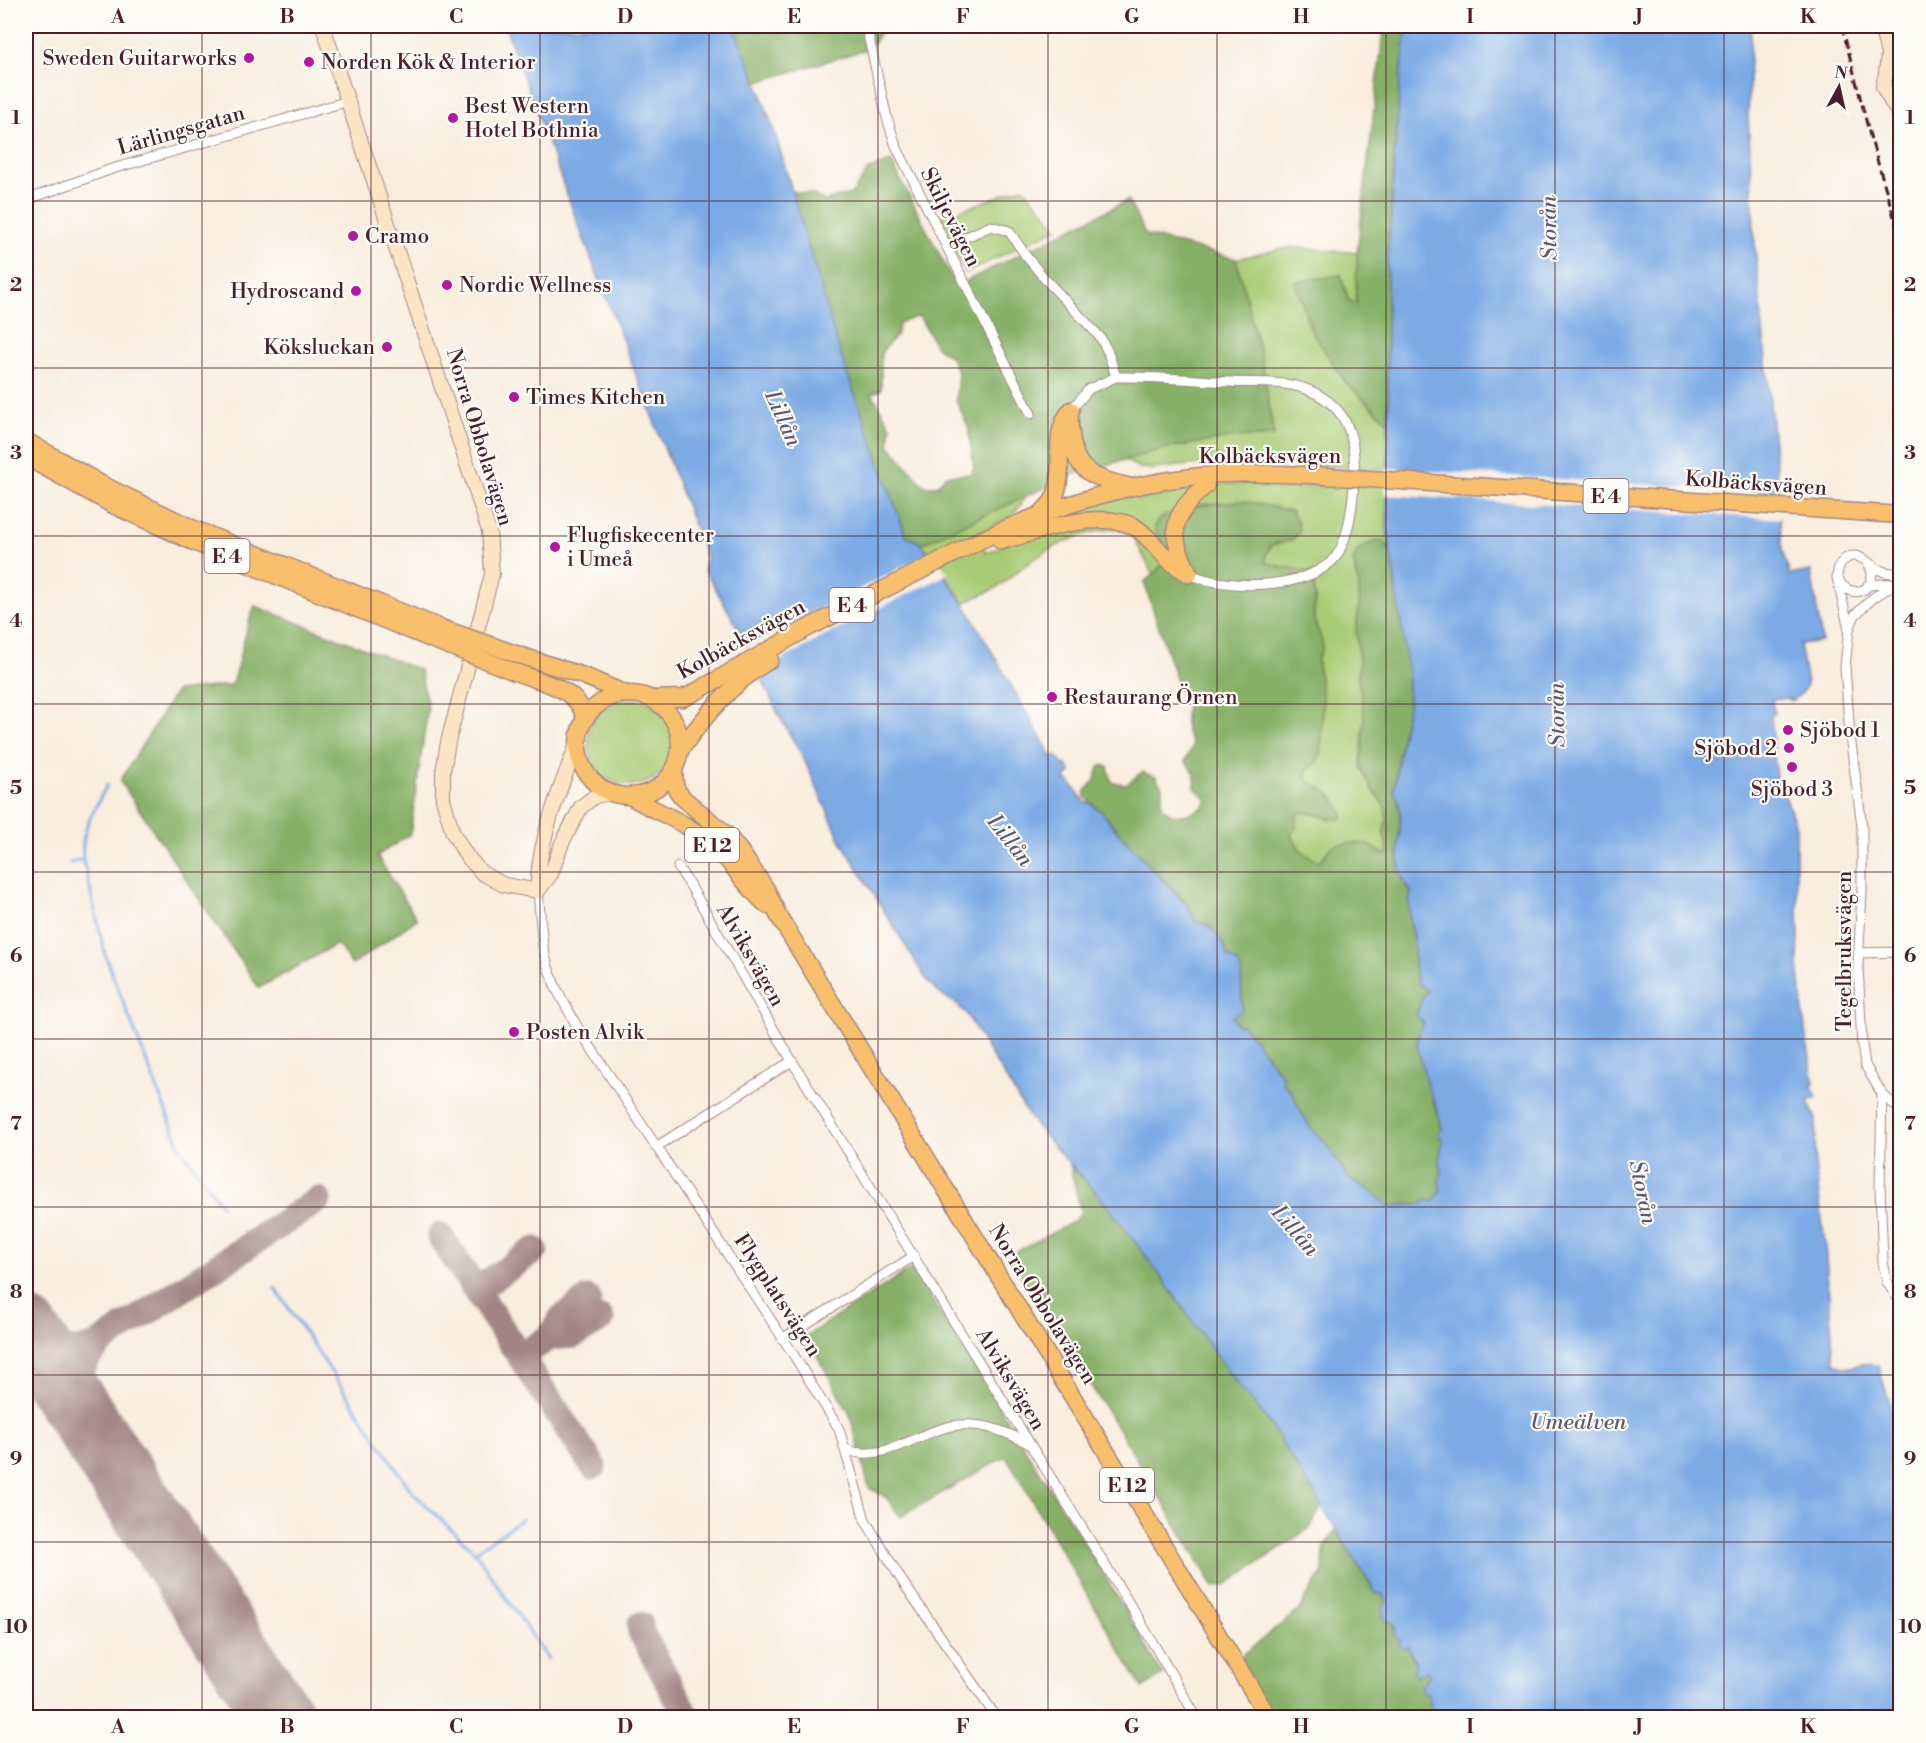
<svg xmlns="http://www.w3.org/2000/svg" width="1926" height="1743" viewBox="0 0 1926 1743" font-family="'Libre Bodoni',serif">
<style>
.green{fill:#a8cc75;stroke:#797650;stroke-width:1.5}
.forest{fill:#86b066;stroke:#686848;stroke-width:1.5;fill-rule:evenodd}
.water{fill:#7baae5;stroke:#626488;stroke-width:1.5}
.pier{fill:#f9edde}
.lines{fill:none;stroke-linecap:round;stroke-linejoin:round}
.stream{stroke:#7baae5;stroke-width:3}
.taxiway{stroke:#a28684;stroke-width:27}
.runway{stroke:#a28684;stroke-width:68}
.street-casing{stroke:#a28684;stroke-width:11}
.secondary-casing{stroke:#a28684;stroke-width:16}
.highway-casing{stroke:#a28684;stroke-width:19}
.street{stroke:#fff;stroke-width:9}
.secondary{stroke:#fce5c4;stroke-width:14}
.highway{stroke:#f8bf6c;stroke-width:16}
.rail{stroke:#4a1f2b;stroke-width:3;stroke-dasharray:9 4.5;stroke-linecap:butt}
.highway-bridge-casing{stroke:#a28684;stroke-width:19;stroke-linecap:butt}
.highway-bridge{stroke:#f8bf6c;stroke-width:16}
.grid{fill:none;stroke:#4a1f2b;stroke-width:1.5;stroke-opacity:0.55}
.poi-dot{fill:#b5179e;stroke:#fdfcf7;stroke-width:2}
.labels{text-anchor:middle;stroke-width:4.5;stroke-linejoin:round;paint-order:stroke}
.shield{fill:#fdfcf7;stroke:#806168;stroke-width:1.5}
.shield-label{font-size:20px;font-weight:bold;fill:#4a1f2b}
.poi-label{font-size:21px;fill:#4a1f2b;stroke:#fdfcf7;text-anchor:start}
.street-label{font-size:21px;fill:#4a1f2b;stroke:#fdfcf7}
.water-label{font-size:22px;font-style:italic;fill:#5e5775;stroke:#fdfcf7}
.neatline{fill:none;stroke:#4a1f2b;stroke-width:2}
.grid-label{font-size:20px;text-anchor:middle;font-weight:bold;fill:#4a1f2b}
</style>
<rect width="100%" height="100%" fill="#fdfcf7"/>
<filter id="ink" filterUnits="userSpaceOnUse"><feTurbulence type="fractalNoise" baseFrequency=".0167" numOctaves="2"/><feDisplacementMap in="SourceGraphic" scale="12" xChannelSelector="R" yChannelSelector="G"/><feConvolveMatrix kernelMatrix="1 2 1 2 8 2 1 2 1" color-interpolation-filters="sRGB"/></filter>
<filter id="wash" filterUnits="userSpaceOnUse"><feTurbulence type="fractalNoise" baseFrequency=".008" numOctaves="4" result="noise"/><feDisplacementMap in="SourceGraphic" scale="24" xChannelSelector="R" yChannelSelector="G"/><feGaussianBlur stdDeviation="1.35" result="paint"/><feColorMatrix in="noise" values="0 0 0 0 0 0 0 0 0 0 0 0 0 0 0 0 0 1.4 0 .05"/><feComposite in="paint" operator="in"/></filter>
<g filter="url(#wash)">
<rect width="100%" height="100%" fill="#f9edde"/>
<g class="green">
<path d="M1023,187L1058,228L966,273L938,219Z"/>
<path d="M1290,247L1357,253L1356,305L1348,300L1341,275L1295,283L1345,382L1388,422V470L1237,460L1153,469L1140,468L1092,444L1042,463L1024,500L1011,517L931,556L922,544L1042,445L1274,436L1262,361L1236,259Z"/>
<path d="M1387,481V527L1390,550L1383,541L1355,571L1359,585V607L1356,630L1359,661L1358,680L1363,703L1364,719L1361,767L1371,787L1385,807L1387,819L1384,835L1388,851L1387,854H1383L1370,846L1331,848L1321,861C1307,861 1296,845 1291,834L1297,821V813C1308,811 1329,815 1343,816C1331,785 1323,795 1305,777L1308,769L1313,766L1322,740L1323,701L1317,659C1329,641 1317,635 1314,618C1313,611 1316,604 1315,598C1315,589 1313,583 1314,574L1266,563V555L1271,545L1281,542L1222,503L1205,504L1174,512L1159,519L1155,524L1156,532L1168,551L1165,561L1153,575L1131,532C1101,522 1056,544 1031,561C1018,569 1007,582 994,589C984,594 974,598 964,603L937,563L979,541L986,553L1080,509L1145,493L1213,484L1262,483L1361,487Z"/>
<circle cx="631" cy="742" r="43"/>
</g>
<g class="forest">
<path d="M733,26H883L871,48L757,82Z"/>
<path d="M1384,26H1407L1400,80L1387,268L1388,422L1345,382L1311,330L1295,282L1341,275L1348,300L1356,304L1357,253Z"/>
<path d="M891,161L956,286L1128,200L1146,235L1236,259L1262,361L1274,436L1232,438L1167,448L1075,474L922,544L906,536L840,353L792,191L813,195L825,201L853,193L868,170ZM919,316L937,348L950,356L958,372L956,400L968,426L974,468L971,474L946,475L937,486H924L889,445L891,427L872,393L881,390V353L897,334L899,323Z"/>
<path d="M1245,501L1291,511L1298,523L1299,532L1292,540L1271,545L1266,555V563L1315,573C1313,583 1315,589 1315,598C1316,604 1313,611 1314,618C1317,635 1329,641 1317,659L1323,701L1321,754L1317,762L1308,769L1305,777C1323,795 1331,785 1343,816L1341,819C1324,821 1312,810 1297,813L1296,828L1291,834C1296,846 1308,861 1321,860C1324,857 1327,851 1330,848C1338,842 1361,842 1369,845C1376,848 1379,853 1387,854L1388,850L1384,835L1387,819L1385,807L1371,787L1361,767L1364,719L1363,703L1358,680L1359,661L1356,631L1359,607V585L1353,560L1358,550L1377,540L1382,541L1390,550L1396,579L1408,671V707L1403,728L1394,791C1411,822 1384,862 1411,892C1403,919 1420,963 1428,990L1423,996L1416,1014L1424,1023L1418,1036L1417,1046L1442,1129L1443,1141L1439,1158L1442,1172L1439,1182L1442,1187L1435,1202L1388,1206L1348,1178L1325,1142L1311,1128L1299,1109L1292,1093L1282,1082V1077L1243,1026H1238L1232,1017L1242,1009L1241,970L1227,957L1225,948L1209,925L1195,921L1189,908L1178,894L1135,851L1103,813L1085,797V791L1095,780L1099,767L1103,765L1108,767L1111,780L1114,783L1127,784L1142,772L1156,777L1162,787V807C1175,821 1190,815 1205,806L1206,798L1195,788V774L1185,761L1193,745C1186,733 1182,720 1187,707L1182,697L1144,582C1156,573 1164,566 1168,551L1156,532L1155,524C1169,505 1222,503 1245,501Z"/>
<path d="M255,606L420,670L428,708L410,834L377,856L417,919L352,965L337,944L259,988L120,781L176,691L231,685C242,659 243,631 255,606Z"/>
<path d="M1070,1165L1099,1195L1152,1264L1232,1377L1269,1422L1322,1506L1310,1528L1224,1586L1214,1587L1118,1428L1014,1265V1253L1073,1222L1081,1213Z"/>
<path d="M912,1268L1103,1573L1163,1675L1142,1688L1006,1456L900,1517L886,1497L869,1488L850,1415L806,1336Z"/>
<path d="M1336,1529L1376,1593L1382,1594L1387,1601L1392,1622L1411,1653L1412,1658L1422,1672L1427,1671L1430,1676L1421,1686C1431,1695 1431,1705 1437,1717H1269L1235,1661L1298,1611L1323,1571L1324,1549Z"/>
</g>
<path class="water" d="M505,26H733L757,82L777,140L840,353L906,536L922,544L964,603L1052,757L1056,755L1064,766L1066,764L1071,772L1066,776L1065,781H1069L1086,803H1090L1103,813L1117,831L1189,908L1195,921C1213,924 1223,941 1228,957L1237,962L1241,970L1242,1010L1232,1017L1238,1026L1243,1025L1283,1077L1282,1082L1292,1093L1299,1109L1311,1128L1325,1142L1348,1178L1368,1189L1389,1206L1420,1204L1428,1200L1435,1202L1436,1197L1441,1191L1439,1180L1442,1172L1439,1158L1443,1141L1438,1134L1442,1129L1437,1108L1428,1088L1417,1045L1418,1036L1424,1023L1416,1015L1423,996L1428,990C1423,988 1419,986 1417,981C1413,969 1415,956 1414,943C1412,926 1406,909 1411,892C1384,858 1412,823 1394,791L1403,728L1408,707V671L1387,527L1389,398L1387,372V268L1400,80L1407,26H1751L1748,115L1755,247L1776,465L1782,550L1790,575L1811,571L1822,641L1800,644L1807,684L1802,693L1792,701L1787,698L1772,700L1774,714L1771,715L1776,778L1781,781L1782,795H1785L1796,827V870L1799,932L1798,963L1805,1030L1814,1083L1811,1085L1817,1097L1808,1101L1816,1119L1815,1163L1825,1245L1834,1362C1846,1372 1850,1366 1862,1364C1867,1363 1873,1365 1878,1365L1890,1404L1892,1421L1900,1430V1717H1437L1430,1704L1429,1694L1421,1692V1686L1430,1676L1427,1671L1416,1677L1413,1673L1416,1663L1408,1647L1403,1649L1399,1645L1400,1640L1395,1636L1396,1627L1392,1622L1385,1620L1382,1609L1387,1601L1382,1594L1376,1593L1269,1422L1232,1377L1152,1264L1099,1195L1056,1149L1030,1118L965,1012L954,1002L941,995L926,979L841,841L801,753L779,716L739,629L704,569L706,558L704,551L579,227Z"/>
<g class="pier">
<path d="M1385,468L1781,493L1783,519L1384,495Z"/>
<path d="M932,552L948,574L830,633L756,674L744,647Z"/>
</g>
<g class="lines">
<g class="stream">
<path d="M83,859C80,829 94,811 107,785"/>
<path d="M70,863L83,859L106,958L180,1147L221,1205"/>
<path d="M275,1288L412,1492L475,1552L548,1659"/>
<path d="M475,1552L522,1519"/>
</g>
<g class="taxiway">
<path d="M440,1236L593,1466"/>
<path d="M476,1290L535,1250"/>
<path d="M26,1327C42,1346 69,1356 94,1347L318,1200"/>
<path d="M550,1337L574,1335L601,1319"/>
<path d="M520,1356L550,1337L562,1318L588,1299"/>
<path d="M87,1426C73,1391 72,1372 100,1344"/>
<path d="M640,1625L641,1632L688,1718"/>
</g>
<path class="runway" d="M26,1332L281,1718"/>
</g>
</g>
<g filter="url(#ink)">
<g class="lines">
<g class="street-casing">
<g id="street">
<path d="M866,26L887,118L896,146L1031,414"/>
<path d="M868,30L879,26"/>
<path d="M26,200L112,169L348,101"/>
<path d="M946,246L991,226L1009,231L1026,256L1045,279L1100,337L1108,352L1116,377L1089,389L1071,410"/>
<path d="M1116,377C1154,376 1192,380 1230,382C1259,384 1288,379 1315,393C1333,402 1346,417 1351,437C1359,464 1353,539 1333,560C1303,590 1226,590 1189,574"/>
<path d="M1839,581C1854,604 1882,586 1868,563"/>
<path d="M1896,583L1873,598L1855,615L1849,629L1845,667L1850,736L1862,826V892L1858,965L1862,1045L1865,1065L1882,1094L1880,1186L1883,1262L1887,1282L1900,1302"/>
<path d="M1868,585L1896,583"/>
<path d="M1849,629L1837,578C1837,571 1838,565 1844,560C1858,548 1869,566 1882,571C1887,573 1894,573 1900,574"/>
<path d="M678,867L691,887L792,1061L1140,1621L1197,1718"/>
<path d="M538,891L543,947L548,967L556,988L578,1028L790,1349L839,1429L865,1520L902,1581L997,1718"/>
<path d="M1859,953L1900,952"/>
<path d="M1882,1094L1900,1110"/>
<path d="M656,1147L792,1061"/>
<path d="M782,1339L914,1256"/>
<path d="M845,1449C882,1465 917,1432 952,1426C980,1421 1004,1431 1028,1443"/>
</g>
</g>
<g class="secondary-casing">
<g id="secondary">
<path d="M323,26L489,531L492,574L448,742L443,772V799L453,833L466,855L482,873L504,885L538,891"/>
<path d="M1881,26L1888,54L1886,73"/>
<path d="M1890,26L1900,47"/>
<path d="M1900,65C1889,67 1884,75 1883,87L1900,117"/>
<path d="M538,891C536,846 561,785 578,742"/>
<path d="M538,891L551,874L562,843L581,807L595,796L611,793"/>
</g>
</g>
<g class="highway-casing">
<g id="highway">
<path d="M1070,416C1069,425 1071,433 1072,441C1076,474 1099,479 1127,486"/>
<path d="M26,441L103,485L194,529L441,628"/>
<path d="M26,457L111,504L196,543L436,641"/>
<path d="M1041,514C1045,509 1050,505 1053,500C1069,469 1048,439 1071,410"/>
<path d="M1001,541C1038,532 1096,509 1133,526C1148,534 1157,550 1170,561C1176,566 1183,570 1189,574"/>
<path d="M1189,573C1167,531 1172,515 1206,485"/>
<path d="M519,655L584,676L626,694"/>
<path d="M515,672C541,682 579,688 585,719"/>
<circle cx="629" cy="745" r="51"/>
<path d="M652,699L683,698L690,695L804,630L979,541C1052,506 1129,482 1211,475C1244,472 1278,474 1311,475"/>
<path d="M681,749C707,713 731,684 770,660"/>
<path d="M674,770L675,785L678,792L684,799L727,835L740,851L766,889L778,915L1269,1718"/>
<path d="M630,796C655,812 684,821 707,840C731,859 745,887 768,906"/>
</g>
</g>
<use href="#street" class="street"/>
<use href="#secondary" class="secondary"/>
<use href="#highway" class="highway"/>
<path class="rail" d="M1842,26L1870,136L1900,237"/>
<g class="highway-bridge-casing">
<g id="highway-bridge">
<path d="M1311,475L1900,515"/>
<path d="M441,628L519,655"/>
<path d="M436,641L515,672"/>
</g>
</g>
<use href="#highway-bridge" class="highway-bridge"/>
</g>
</g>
<path class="grid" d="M202,26V1718M371,26V1718M540,26V1718M709,26V1718M878,26V1718M1048,26V1718M1217,26V1718M1386,26V1718M1555,26V1718M1724,26V1718M26,201H1900M26,368H1900M26,536H1900M26,704H1900M26,872H1900M26,1039H1900M26,1207H1900M26,1375H1900M26,1542H1900"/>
<g class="poi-dot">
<circle cx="249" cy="58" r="6"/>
<circle cx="309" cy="62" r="6"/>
<circle cx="453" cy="118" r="6"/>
<circle cx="353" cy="236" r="6"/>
<circle cx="447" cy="285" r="6"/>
<circle cx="356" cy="291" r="6"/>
<circle cx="387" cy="347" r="6"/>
<circle cx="514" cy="397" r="6"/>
<circle cx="555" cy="547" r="6"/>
<circle cx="1052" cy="697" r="6"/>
<circle cx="1788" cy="730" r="6"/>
<circle cx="1789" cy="748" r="6"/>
<circle cx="1792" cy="767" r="6"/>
<circle cx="514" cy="1032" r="6"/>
</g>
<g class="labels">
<g class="shield">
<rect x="1583.5" y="479" width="45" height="34" rx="4.5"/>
<rect x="204.5" y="539" width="45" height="34" rx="4.5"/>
<rect x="829.5" y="588" width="45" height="34" rx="4.5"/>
<rect x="685" y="828" width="54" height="34" rx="4.5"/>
<rect x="1100" y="1468" width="54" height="34" rx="4.5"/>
</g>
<g class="shield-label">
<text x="1606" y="503">E 4</text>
<text x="227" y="563">E 4</text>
<text x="852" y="612">E 4</text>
<text x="712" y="852">E 12</text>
<text x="1127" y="1492">E 12</text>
</g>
<g class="poi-label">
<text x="237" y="65" text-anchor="end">Sweden Guitarworks</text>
<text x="321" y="69">Norden Kök &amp; Interior</text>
<text x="465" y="113">Best Western<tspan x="465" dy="24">Hotel Bothnia</tspan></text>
<text x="365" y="243">Cramo</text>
<text x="459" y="292">Nordic Wellness</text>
<text x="344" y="298" text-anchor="end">Hydroscand</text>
<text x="375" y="354" text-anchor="end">Köksluckan</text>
<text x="526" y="404">Times Kitchen</text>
<text x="567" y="542">Flugfiskecenter<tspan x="567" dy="24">i Umeå</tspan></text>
<text x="1064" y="704">Restaurang Örnen</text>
<text x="1800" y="737">Sjöbod 1</text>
<text x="1777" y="755" text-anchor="end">Sjöbod 2</text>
<text x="1792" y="796" text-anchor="middle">Sjöbod 3</text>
<text x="526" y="1039">Posten Alvik</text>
</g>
<g class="street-label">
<text transform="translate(181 130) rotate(-16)" y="7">Lärlingsgatan</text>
<text transform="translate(951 217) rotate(63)" y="7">Skiljevägen</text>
<text transform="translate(480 437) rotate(73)" y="7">Norra Obbolavägen</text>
<text x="1270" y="463">Kolbäcksvägen</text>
<text transform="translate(1756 483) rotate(4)" y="7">Kolbäcksvägen</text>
<text transform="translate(741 639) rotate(-29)" y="7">Kolbäcksvägen</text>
<text transform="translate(1844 951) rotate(-90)" y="7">Tegelbruksvägen</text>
<text transform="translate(751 955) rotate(60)" y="7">Alviksvägen</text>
<text transform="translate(778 1295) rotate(57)" y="7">Flygplatsvägen</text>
<text transform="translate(1043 1304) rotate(58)" y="7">Norra Obbolavägen</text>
<text transform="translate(1011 1379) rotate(59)" y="7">Alviksvägen</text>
</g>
<g class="water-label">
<text transform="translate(1548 228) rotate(-91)" y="8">Storån</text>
<text transform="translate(784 418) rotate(66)" y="8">Lillån</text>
<text transform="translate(1556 715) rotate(-91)" y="8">Storån</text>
<text transform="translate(1011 840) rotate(52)" y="8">Lillån</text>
<text transform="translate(1644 1192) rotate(78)" y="8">Storån</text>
<text transform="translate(1296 1230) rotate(49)" y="8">Lillån</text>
<text x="1578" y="1429">Umeälven</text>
</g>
</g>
<rect width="1926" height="1743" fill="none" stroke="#fdfcf7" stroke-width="66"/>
<g transform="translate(1839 87) rotate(8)" stroke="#fdfcf7" stroke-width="4.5" paint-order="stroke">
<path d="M0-4.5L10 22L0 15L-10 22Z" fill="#4a1f2b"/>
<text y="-9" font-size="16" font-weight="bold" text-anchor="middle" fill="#4a1f2b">N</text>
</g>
<rect x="33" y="33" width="1860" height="1677" class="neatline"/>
<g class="grid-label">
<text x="118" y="23">A</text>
<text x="287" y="23">B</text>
<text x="456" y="23">C</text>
<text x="625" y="23">D</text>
<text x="794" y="23">E</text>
<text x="963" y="23">F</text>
<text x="1132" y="23">G</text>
<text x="1301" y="23">H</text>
<text x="1470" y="23">I</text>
<text x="1639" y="23">J</text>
<text x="1808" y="23">K</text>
<text x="16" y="124">1</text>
<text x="1910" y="124">1</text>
<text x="16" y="291">2</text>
<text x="1910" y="291">2</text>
<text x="16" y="459">3</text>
<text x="1910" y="459">3</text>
<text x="16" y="627">4</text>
<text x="1910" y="627">4</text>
<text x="16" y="794">5</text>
<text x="1910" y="794">5</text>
<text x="16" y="962">6</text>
<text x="1910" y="962">6</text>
<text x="16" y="1130">7</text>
<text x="1910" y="1130">7</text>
<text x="16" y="1298">8</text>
<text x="1910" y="1298">8</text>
<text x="16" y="1465">9</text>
<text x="1910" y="1465">9</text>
<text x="16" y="1633">10</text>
<text x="1910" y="1633">10</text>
<text x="118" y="1733">A</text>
<text x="287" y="1733">B</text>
<text x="456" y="1733">C</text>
<text x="625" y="1733">D</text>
<text x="794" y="1733">E</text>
<text x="963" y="1733">F</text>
<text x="1132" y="1733">G</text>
<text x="1301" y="1733">H</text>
<text x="1470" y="1733">I</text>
<text x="1639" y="1733">J</text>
<text x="1808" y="1733">K</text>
</g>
</svg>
